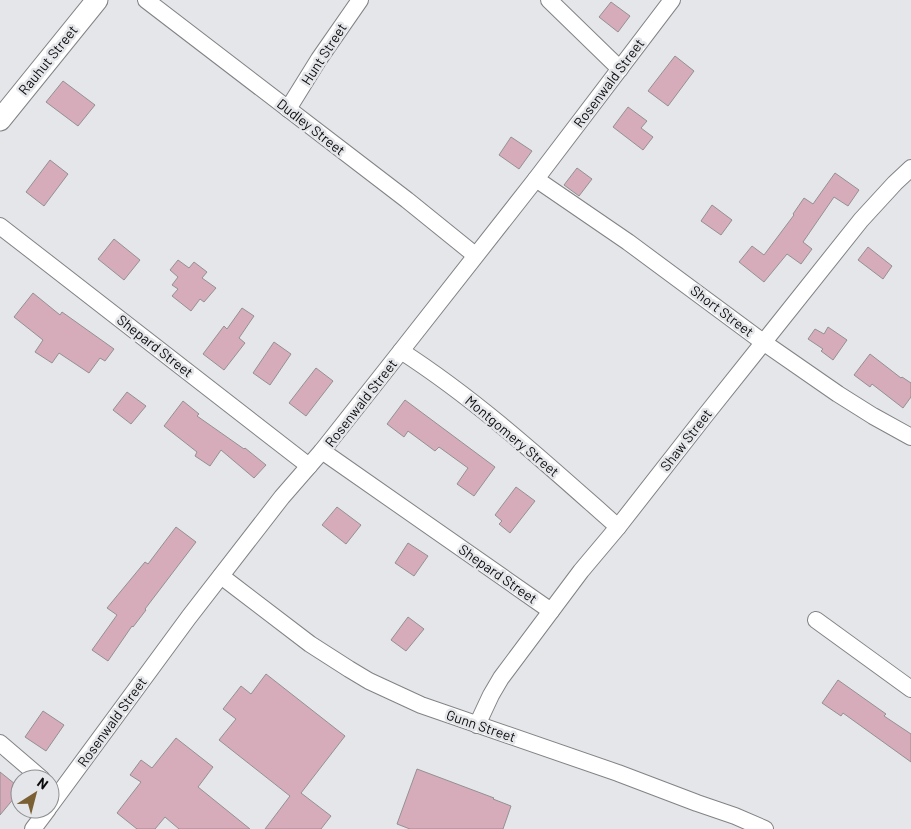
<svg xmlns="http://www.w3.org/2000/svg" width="911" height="829" viewBox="0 0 911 829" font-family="Barlow,sans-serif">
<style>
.building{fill:#d6acbb;stroke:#949092}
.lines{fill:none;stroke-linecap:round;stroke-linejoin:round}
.minor-casing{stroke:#818385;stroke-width:18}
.major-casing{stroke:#818385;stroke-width:23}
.minor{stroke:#fff;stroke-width:16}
.major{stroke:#fff;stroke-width:21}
.labels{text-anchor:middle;stroke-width:5;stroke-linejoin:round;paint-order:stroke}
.street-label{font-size:14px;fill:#0b0b0c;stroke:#e4e6e9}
</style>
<rect width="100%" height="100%" fill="#e4e6e9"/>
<g class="building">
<path d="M611,2L630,16L618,32L599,17Z"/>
<path d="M675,56L694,71L668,106L648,91Z"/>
<path d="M63,81L95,105L78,126L46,102Z"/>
<path d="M628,107L647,121L641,128L653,137L643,150L613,127Z"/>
<path d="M511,137L532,151L519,169L499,155Z"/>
<path d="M50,160L68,174L44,206L26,192Z"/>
<path d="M577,168L592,179L579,196L564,185Z"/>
<path d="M835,173L859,190L848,206L834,197L803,242L812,249L801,264L787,254L764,282L739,262L752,246L764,255L794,215L793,214L804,198L813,204Z"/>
<path d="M712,205L732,220L721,235L701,221Z"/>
<path d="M114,239L140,260L124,280L98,259Z"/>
<path d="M868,247L892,266L883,279L858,260Z"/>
<path d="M178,260L189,268L194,262L207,272L202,278L216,288L204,302L200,299L191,311L172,296L178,289L172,285L178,277L170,270Z"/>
<path d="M33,293L60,315L62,312L114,349L105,361L100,358L89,373L59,353L52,363L35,352L43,340L14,317Z"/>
<path d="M242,308L254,316L239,338L245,343L224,370L203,354L224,326L227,329Z"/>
<path d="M828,327L847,340L833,360L821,351L823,349L808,339L815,329L824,334Z"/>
<path d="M274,342L291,354L270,385L253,373Z"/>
<path d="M870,354L901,378L902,377L911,383V397L903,408L872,384L870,387L854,375Z"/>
<path d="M316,368L333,381L306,416L289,403Z"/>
<path d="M127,392L146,406L131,424L113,410Z"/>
<path d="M405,400L495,467L474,496L457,484L468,468L439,447L435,451L408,431L404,437L387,424Z"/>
<path d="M183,401L199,414L197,416L244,449L245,448L266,465L254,478L221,450L210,466L195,456L197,452L164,426Z"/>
<path d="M516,487L535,501L510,533L499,524L502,521L495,515Z"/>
<path d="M337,507L361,525L346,544L322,525Z"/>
<path d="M176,527L196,542L145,609L146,610L133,627L132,626L108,661L92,650L117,615L107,608L145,562L148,564Z"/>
<path d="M408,543L428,556L414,576L395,563Z"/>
<path d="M408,617L424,629L406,651L391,640Z"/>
<path d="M266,674L345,736L301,793L331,816L321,829H265L290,796L219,740L236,719L223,709L241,686L251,694Z"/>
<path d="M838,680L886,714L884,716L911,734V762L843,713L841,716L822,703Z"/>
<path d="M43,711L64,725L46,751L25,737Z"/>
<path d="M176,738L213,767L198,787L250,829H179L165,817L155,829H137L117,813L141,782L130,775L141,760L152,768Z"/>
<path d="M417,769L494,798L493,799L511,806L503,829H410L397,824Z"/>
<path d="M0,772L20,788V791L0,815Z"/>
</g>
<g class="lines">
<g class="minor-casing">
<g id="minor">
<path d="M146,0L407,200L475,255"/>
<path d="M549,0L620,69"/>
<path d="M288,109L319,59L360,0"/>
<path d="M536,179L628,242L763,342L838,394L873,416L911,437"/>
<path d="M0,226L309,466"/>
<path d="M401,351C480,402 549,466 618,527"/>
<path d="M322,451L551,611"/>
<path d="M221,576L310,644L349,669L369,681L421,705L618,773L697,803L735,816L765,829"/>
<path d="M816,620L911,689"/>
<path d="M477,725L491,695L501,678L581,571L618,527L704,417L861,220L895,183L911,168"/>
<path d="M0,743L42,779"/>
<path d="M50,806L189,617L282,497L322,451L401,351L536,179L672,0"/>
<path d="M33,829L48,809"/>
</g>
</g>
<g class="major-casing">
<path id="major" d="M0,120L97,0"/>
</g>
<use href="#minor" class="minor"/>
<use href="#major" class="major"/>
</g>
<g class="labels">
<g class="street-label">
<text transform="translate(324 54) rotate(-57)" y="5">Hunt Street</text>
<text transform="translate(48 60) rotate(-51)" y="5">Rauhut Street</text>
<text transform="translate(609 83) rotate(-53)" y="5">Rosenwald Street</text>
<text transform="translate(311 127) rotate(38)" y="5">Dudley Street</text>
<text transform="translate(722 311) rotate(37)" y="5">Short Street</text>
<text transform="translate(155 346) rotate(38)" y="5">Shepard Street</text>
<text transform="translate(361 403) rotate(-52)" y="5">Rosenwald Street</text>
<text transform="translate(512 436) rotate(40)" y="5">Montgomery Street</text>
<text transform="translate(686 440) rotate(-52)" y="5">Shaw Street</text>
<text transform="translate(498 574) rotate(35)" y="5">Shepard Street</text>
<text transform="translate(112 722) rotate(-54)" y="5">Rosenwald Street</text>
<text transform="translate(481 726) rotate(19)" y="5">Gunn Street</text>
</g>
</g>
<g transform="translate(35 794) rotate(36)"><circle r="24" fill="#e4e6e9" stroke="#8d8e91"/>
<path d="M0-4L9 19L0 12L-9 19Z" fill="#7b6033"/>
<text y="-8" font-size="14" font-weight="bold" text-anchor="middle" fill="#0b0b0c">N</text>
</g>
</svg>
